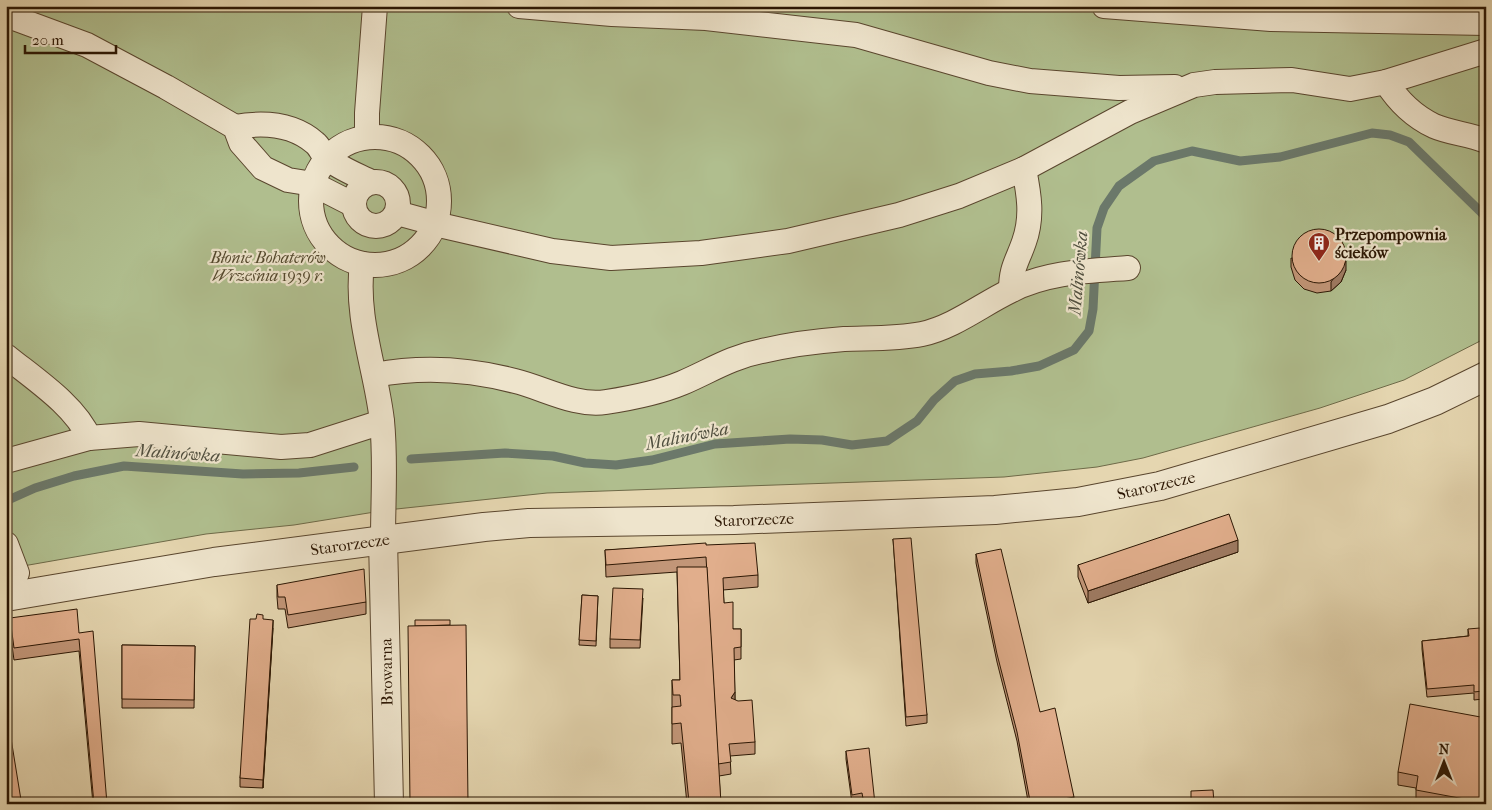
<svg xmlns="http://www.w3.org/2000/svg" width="1492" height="810" viewBox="0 0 1492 810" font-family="'IM FELL French Canon',serif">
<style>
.green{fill:#b0be8e;stroke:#6e6a48}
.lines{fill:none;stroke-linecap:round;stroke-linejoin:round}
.stream{stroke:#6b786a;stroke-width:9}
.pedestrian-casing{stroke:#5a462e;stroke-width:26}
.minor-casing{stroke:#5a462e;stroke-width:30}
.tertiary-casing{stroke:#5a462e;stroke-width:30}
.pedestrian{stroke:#eee4cc;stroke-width:24}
.minor{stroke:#eee4cc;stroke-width:28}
.tertiary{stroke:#eee4cc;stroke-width:28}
.wall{fill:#c29678;stroke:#2b1603}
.shaded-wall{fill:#9e7a62;stroke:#2b1603}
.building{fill:#e1ae8c;stroke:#2b1603}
.labels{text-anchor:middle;stroke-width:4.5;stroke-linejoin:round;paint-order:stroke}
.poi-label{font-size:16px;font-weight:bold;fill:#2b1603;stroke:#eee4cc;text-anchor:start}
.park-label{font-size:16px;font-style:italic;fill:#53482d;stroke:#eee4cc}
.street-label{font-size:16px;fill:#2b1603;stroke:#eee4cc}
.water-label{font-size:18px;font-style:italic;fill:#504f3f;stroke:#eee4cc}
</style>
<rect width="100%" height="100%" fill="#e5d6b0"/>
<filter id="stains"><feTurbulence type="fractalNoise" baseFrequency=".004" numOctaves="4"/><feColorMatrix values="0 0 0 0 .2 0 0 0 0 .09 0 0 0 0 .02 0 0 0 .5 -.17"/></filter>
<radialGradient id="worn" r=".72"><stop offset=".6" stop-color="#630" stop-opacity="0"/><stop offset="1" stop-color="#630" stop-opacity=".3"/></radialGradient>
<path class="green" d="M6,6H1486V338L1404,380L1320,408L1143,458L1097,467L1004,477L547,493L387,510L294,525L206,534L6,569Z"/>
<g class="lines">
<g class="stream">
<path d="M411,459L505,453L553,456L585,463L616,465L652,460L715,444L790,439L822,440L852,445L887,441L917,421L934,400L955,381L975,374L1011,371L1039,366L1074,350L1089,331L1093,309L1097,228L1104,208L1119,186L1154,161L1192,151L1240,161L1280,157L1372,133L1390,135L1409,142L1486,217"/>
<path d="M6,501L35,488L74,476L124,466L243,474L299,473L354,467"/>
</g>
<g class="pedestrian-casing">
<g id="pedestrian">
<path d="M519,6L612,14L706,18L856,35L989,73L1030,81L1119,88L1175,87"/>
<path d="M1104,6L1271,19L1486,23"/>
<path d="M6,15L87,45L166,87L235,127L241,143L263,168L288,180L313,184L354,205"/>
<path d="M1386,82C1398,101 1413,116 1434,126C1450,133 1469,134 1486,141"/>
<path d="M235,127C263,122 292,123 315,143C320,147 322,154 327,158C339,168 357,175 371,182"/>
<circle cx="375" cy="201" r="64"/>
<path d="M367,137V113L375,6"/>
<circle cx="376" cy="204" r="22"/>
<path d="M397,213L437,224"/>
<path d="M435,224L552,251L611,258L701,253L788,241L899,215L959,196L1024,169L1130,112L1194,85L1215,82L1292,80L1350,89L1386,82L1486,51"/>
<path d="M362,264C355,318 376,368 382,421C386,460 383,500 383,539"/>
<path d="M1011,290C1011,268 1017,262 1024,242C1033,217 1029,194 1024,169"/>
<path d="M6,356C33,378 76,406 89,438"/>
<path d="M375,375C422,366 469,369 515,381C544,388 576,407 606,402C632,398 658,393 682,383C710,371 731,357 762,351C788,345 817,341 844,339C869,338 897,339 922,334C954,327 981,305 1010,291C1046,272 1088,271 1128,268"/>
<path d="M6,461L89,438L139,434L281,447L310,445L382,422"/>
<path d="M6,544L17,573"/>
</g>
</g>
<g class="minor-casing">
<path id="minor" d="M383,539L389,804"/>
</g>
<g class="tertiary-casing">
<path id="tertiary" d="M6,597L214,562L484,527L529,523L734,520L995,510L1078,502L1160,486L1388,419L1435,401L1486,376"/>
</g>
<use href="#pedestrian" class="pedestrian"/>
<use href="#minor" class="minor"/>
<use href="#tertiary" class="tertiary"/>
</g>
<g class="wall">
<path d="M1291,258L1346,270L1341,282L1331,291L1317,293L1304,289L1295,280L1291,267Z"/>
<path d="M893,539L927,715V723L906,726Z"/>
<path d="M706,545L758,575V587L723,590L724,603L733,629H741V659L734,660L735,700L755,742V754L730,756L731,774L719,776L721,804H687L681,743L672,744V680H680L677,572L606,577L605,550Z"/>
<path d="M1238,552L1088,603L1078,577V565Z"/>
<path d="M976,554L1040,712L1074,804L1028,801L1017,741L997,662L976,563Z"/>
<path d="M277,585L366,602V614L288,628L285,609H278L277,597Z"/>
<path d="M582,595L598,596L596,646L579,645Z"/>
<path d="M643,598L640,648H610V639Z"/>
<path d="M10,618L79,633L107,804H93L79,651L14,660L10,631Z"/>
<path d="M263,619L273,628L263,788L240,787V778Z"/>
<path d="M1468,629L1481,635L1486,634V692H1483V699L1474,700V693L1427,697L1422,649V641L1468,636Z"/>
<path d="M122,645L195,646L194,708H122Z"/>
<path d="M1486,718V804H1421L1416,803V788L1398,785V772Z"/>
<path d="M6,726L21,803L36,804H6Z"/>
<path d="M846,751L875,804H863L862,802L852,803L846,759Z"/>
</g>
<g class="shaded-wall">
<path d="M1346,261V270L1341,282L1331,291V282Z"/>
<path d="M1238,540V552L1088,603V591Z"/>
<path d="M273,620V628L263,788V780Z"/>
<path d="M735,692V704L731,698Z"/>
<path d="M1074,797V804H1059V800Z"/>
</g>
<g class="building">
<circle cx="1319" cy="256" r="27"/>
<path d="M1229,514L1238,540L1088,591L1078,565Z"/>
<path d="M911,538L927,715L906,717L893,539Z"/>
<path d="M706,543V545L755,543L758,575L723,578L724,603L733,602V629H741V647L734,648L735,692L731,698L738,701L752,700L755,742L729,744L731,762L718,764L706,557L606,565L605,550Z"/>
<path d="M1001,549L1040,712L1055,708L1074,797L1059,800L1060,804H1008L1030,801L1017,732L997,654L976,554Z"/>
<path d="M677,567H707L721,804H706V802L691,804L689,802L681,723L672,724V707L681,706L680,695H673L672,680H680Z"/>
<path d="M364,569L366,602L288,615L285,597H278L277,585Z"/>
<path d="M613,588L643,589L640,640L610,639Z"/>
<path d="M582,595L598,596L596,641L579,640Z"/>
<path d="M77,609L79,633L93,631L107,804H94L79,639L14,648L10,618Z"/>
<path d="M257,614L263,615V619L273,620L263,780L240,778L250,619H256Z"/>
<path d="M415,620H450V625L415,626Z"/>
<path d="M466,625L468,804H410L408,626Z"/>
<path d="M1480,628L1481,635L1486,634V683L1482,684L1483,691L1474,692V685L1427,689L1422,641L1469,636L1468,629Z"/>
<path d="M122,645L195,646L194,700L122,699Z"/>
<path d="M1410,704L1486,718V803L1416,790L1418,776L1398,772Z"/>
<path d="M6,726H9L21,800L8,802V804H6Z"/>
<path d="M869,748L875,804H864L862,793L852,795L846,751Z"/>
<path d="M1213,790L1214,803L1251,801V804H1191V791Z"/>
<path d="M35,800L36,804H21V803Z"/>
</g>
<defs>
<g id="building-pin" transform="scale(1.125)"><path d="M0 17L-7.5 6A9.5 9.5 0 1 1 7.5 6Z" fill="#8f2418" stroke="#eee4cc"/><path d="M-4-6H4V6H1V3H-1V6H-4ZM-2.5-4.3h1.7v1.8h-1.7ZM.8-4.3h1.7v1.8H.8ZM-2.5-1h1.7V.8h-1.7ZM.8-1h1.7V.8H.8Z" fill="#fff"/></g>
</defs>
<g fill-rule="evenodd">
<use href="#building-pin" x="1319" y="243"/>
</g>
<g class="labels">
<g class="poi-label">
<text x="1335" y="240">Przepompownia<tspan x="1335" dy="18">ścieków</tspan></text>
</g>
<g class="park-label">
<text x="268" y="263">Błonie Bohaterów<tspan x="268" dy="18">Września 1939 r.</tspan></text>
</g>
<g class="street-label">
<text transform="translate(1156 485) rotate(-13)" y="6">Starorzecze</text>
<text transform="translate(754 519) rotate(-2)" y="6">Starorzecze</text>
<text transform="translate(350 544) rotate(-8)" y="6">Starorzecze</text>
<text transform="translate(386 672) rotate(-91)" y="6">Browarna</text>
</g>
<g class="water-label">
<text transform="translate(1078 273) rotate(-85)" y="6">Malinówka</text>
<text transform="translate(687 436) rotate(-11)" y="6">Malinówka</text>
<text transform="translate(178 453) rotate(4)" y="6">Malinówka</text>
</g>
</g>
<rect width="1492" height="810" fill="none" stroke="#e5d6b0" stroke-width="25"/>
<rect x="8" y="8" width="1477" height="795" fill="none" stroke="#2b1603" stroke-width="2.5"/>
<rect x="12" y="12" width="1467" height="785" fill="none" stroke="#2b1603"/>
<g transform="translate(1444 762)" stroke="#eee4cc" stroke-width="4" paint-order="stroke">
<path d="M0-4L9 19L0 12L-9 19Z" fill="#2b1603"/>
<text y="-8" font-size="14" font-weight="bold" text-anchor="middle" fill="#2b1603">N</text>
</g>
<path d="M25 45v8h91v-8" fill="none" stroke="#2b1603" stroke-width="2.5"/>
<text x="32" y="45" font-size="15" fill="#2b1603" stroke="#eee4cc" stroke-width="4" paint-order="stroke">20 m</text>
<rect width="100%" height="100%" filter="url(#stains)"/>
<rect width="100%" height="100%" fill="url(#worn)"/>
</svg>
